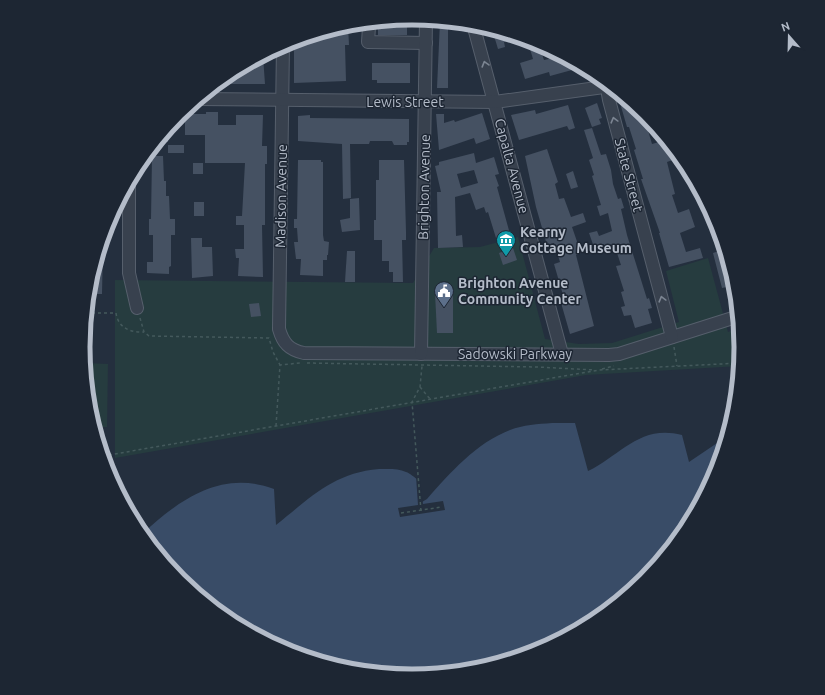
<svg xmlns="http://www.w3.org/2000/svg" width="825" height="695" viewBox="0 0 825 695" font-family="Ubuntu,sans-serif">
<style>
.green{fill:#263c3f}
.water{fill:#394c67}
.pier{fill:#242f3e}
.building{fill:#455162;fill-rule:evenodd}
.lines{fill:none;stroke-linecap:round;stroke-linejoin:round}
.minor-casing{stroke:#565f6c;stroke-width:14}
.path{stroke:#44595c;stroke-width:1.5;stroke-dasharray:3 3;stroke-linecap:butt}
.minor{stroke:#38414e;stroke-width:12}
.oneway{stroke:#7c8592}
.labels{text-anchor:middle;stroke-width:3;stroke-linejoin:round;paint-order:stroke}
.street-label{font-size:14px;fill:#b4bcc9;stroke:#1d2633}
.poi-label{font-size:14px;font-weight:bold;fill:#b4bcc9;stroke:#1d2633;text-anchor:start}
.rim{fill:none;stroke:#b4bcc9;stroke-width:5}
</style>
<rect width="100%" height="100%" fill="#242f3e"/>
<g class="green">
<path d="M518,237L545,339L579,344L612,343L679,322L666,271L708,258L728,332L740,328L742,348L740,366L586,375L115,458V280L413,283L434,248L480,247Z"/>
<path d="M85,363L108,364L107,427H94L89,412Z"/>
</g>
<path class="water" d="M552,423H575L588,471C621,455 640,424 682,435L689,462L729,435C719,468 706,501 686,530C680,540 672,548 665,557C566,677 396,695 259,637C249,632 238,627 229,621C212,610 194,595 180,581C166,567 154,549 142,534C179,500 221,469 274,489L276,525C310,498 333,473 379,469C387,469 398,468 406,472C410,473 415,478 418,480L422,502L427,499C450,473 476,443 510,430C523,425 538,424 552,423Z"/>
<path class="pier" d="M416,476L420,480L423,504L443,501L445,510L400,517L398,508L418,505Z"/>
<g class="building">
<path d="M395,20H407V35H378V21Z"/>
<path d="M440,21L448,22V88H437Z"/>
<path d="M348,25L349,45H345L346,81L294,83V45H298L297,40Z"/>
<path d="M492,29L505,33L519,37L504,42L505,47L498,49Z"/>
<path d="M527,39L538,43L544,60L563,56L583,67L550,76L549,72L525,79L520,63L533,59Z"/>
<path d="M263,56L265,84H229V83H218L230,73Z"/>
<path d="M372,63H410V83H377V80H372Z"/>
<path d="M628,100L646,115L654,125L647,127L652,144L666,140L681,157L667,162L675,194L672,195L678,213L689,209L695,227L680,233L686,252L700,248L703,258L669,267L659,233H660L641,179H643L634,150L636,149L629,127H627L620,103Z"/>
<path d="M597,103L602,118L599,119L601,124L592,127L585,108Z"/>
<path d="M568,105L575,128L569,130L567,126L519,140L511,115L535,110L536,114Z"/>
<path d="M206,112H218V125H236V115H263L262,146H267V164H265V225H262L263,277L238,276L239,258H236L235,249H244V225H236V216H242L245,163H205V135H185V122H173L180,114H206Z"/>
<path d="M482,113L490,139L476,144L474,138L439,150L436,114H444V123L454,120L455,122Z"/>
<path d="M310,115V118L409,119V142H407V145H394L392,141H370L369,144H350L351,198L343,199L342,144L298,141V116Z"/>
<path d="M592,128L601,155L606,154L611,170L613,184L618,199L621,198L624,208L621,209L627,235L647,299L649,298L652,308L648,309L652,323L635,328L631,315L624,316L621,307L625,306L621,292L624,291L616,266L621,265L615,247L596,253L589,233L597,231L599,236L612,231L608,213L600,216L597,206L601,205L592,176L594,175L589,160L593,158L584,130Z"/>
<path d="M167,129L168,142H157L161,137Z"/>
<rect x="168" y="145" width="16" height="8"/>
<path d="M547,149L558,182L555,184L559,199L564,198L571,217L583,213L586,222L572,227L581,253L576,255L594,326L570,334L559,296L563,295L554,264L560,262L554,243L547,245L536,207L525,156Z"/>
<path d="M474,153L476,163L494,157L499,174L495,175L499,186L497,187L510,234L496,238L488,212L486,213L484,207L476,210L470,193L455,197L456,236L462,235L463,247L438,248L437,192H441L435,166L439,165V162ZM474,170L478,183L461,188L457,174Z"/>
<path d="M152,156H163L164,181H166V196H169L170,219H175V235H171V266L169,267V274L147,273V262H153V235H149V219H151Z"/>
<path d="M298,160H321V162H323V235L324,241L329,242L328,255H327V260H323V276L300,275L301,259H296L294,242H298L297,228H294V219H297Z"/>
<path d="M379,160H404L406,232V240H402L403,282H393V272H389V261H382V240H374V220H376V180H379Z"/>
<rect x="193" y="163" width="10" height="11"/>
<path d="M573,171L578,187L571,189L566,174Z"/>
<path d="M359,198L360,230L342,232L340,220L350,218V199Z"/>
<rect x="194" y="202" width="10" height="14"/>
<path d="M191,238H202V247H212L213,276L192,278Z"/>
<path d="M101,245L103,246L102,294H88L89,283Z"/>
<path d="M513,248L517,260L503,265L499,253Z"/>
<path d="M725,249L736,283L737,293L729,295L727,287L722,288L713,253Z"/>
<path d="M347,251H355V282H345Z"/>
<path d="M435,293H453V333H437Z"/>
<path d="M259,303L261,316L251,317L249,304Z"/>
</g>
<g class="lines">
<g class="minor-casing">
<g id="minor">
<path d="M473,24L562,354"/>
<path d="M369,27L368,42L426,43"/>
<path d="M283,45L279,329C283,343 289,350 304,353L609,355L619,354L739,316"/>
<path d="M606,82L609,100L672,337"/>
<path d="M198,99L495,102L611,86"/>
<path d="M129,182V273L137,308"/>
<path d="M421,354L426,19"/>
</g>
</g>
<g class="path">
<path d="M86,313H116C118,328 131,333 144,332"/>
<path d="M140,318L144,332L149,336L269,338L273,352L280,365"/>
<path d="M674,347L677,366"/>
<path d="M307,363L537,367L595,370"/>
<path d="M602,369L614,366"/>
<path d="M420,387L430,399"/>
<path d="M276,426L280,365L300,363"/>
<path d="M103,456L599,370L741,363"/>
<path d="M421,511L412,402L420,387L422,366"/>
<path d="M401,513L442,507"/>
</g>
<use href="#minor" class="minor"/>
</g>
<defs><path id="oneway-chevron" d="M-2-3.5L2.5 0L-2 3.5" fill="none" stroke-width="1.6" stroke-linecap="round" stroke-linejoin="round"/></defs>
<g class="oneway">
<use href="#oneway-chevron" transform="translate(485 64) rotate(-106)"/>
<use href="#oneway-chevron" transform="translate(614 120) rotate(-105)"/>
<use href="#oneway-chevron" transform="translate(662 299) rotate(-105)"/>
</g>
<defs>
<g id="museum-pin" transform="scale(1)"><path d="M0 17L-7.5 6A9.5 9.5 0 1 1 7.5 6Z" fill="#0f9aa8" stroke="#1d2633"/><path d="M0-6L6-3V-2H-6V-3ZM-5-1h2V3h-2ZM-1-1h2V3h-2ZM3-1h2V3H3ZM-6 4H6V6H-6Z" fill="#fff"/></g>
<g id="civic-pin" transform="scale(1)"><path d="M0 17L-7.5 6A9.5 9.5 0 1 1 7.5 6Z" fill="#5c6f8a" stroke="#1d2633"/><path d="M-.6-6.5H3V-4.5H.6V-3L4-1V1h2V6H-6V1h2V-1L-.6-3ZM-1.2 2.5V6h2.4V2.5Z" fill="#fff"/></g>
</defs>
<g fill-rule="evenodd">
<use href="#museum-pin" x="506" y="240"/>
<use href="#civic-pin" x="444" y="291"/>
</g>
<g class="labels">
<g class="street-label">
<text x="405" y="107">Lewis Street</text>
<text transform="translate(512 166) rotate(75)" y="5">Capalta Avenue</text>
<text transform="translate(629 175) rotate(75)" y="5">State Street</text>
<text transform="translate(424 187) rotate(-89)" y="5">Brighton Avenue</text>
<text transform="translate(281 196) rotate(-89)" y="5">Madison Avenue</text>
<text x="515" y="359">Sadowski Parkway</text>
</g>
<g class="poi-label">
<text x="520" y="237">Kearny<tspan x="520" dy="16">Cottage Museum</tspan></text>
<text x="458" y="288">Brighton Avenue<tspan x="458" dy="16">Community Center</tspan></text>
</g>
</g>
<path d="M0 0H825V695H0ZM90 347a322 322 0 1 1 644 0a322 322 0 1 1-644 0Z" fill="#1d2633" fill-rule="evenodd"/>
<path class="rim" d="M90 347a322 322 0 1 1 644 0a322 322 0 1 1-644 0Z"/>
<g transform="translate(789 36) rotate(340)" stroke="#1d2633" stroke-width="3" paint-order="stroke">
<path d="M0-3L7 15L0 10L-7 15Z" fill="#b4bcc9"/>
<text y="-6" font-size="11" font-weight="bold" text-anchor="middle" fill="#b4bcc9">N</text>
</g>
</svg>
